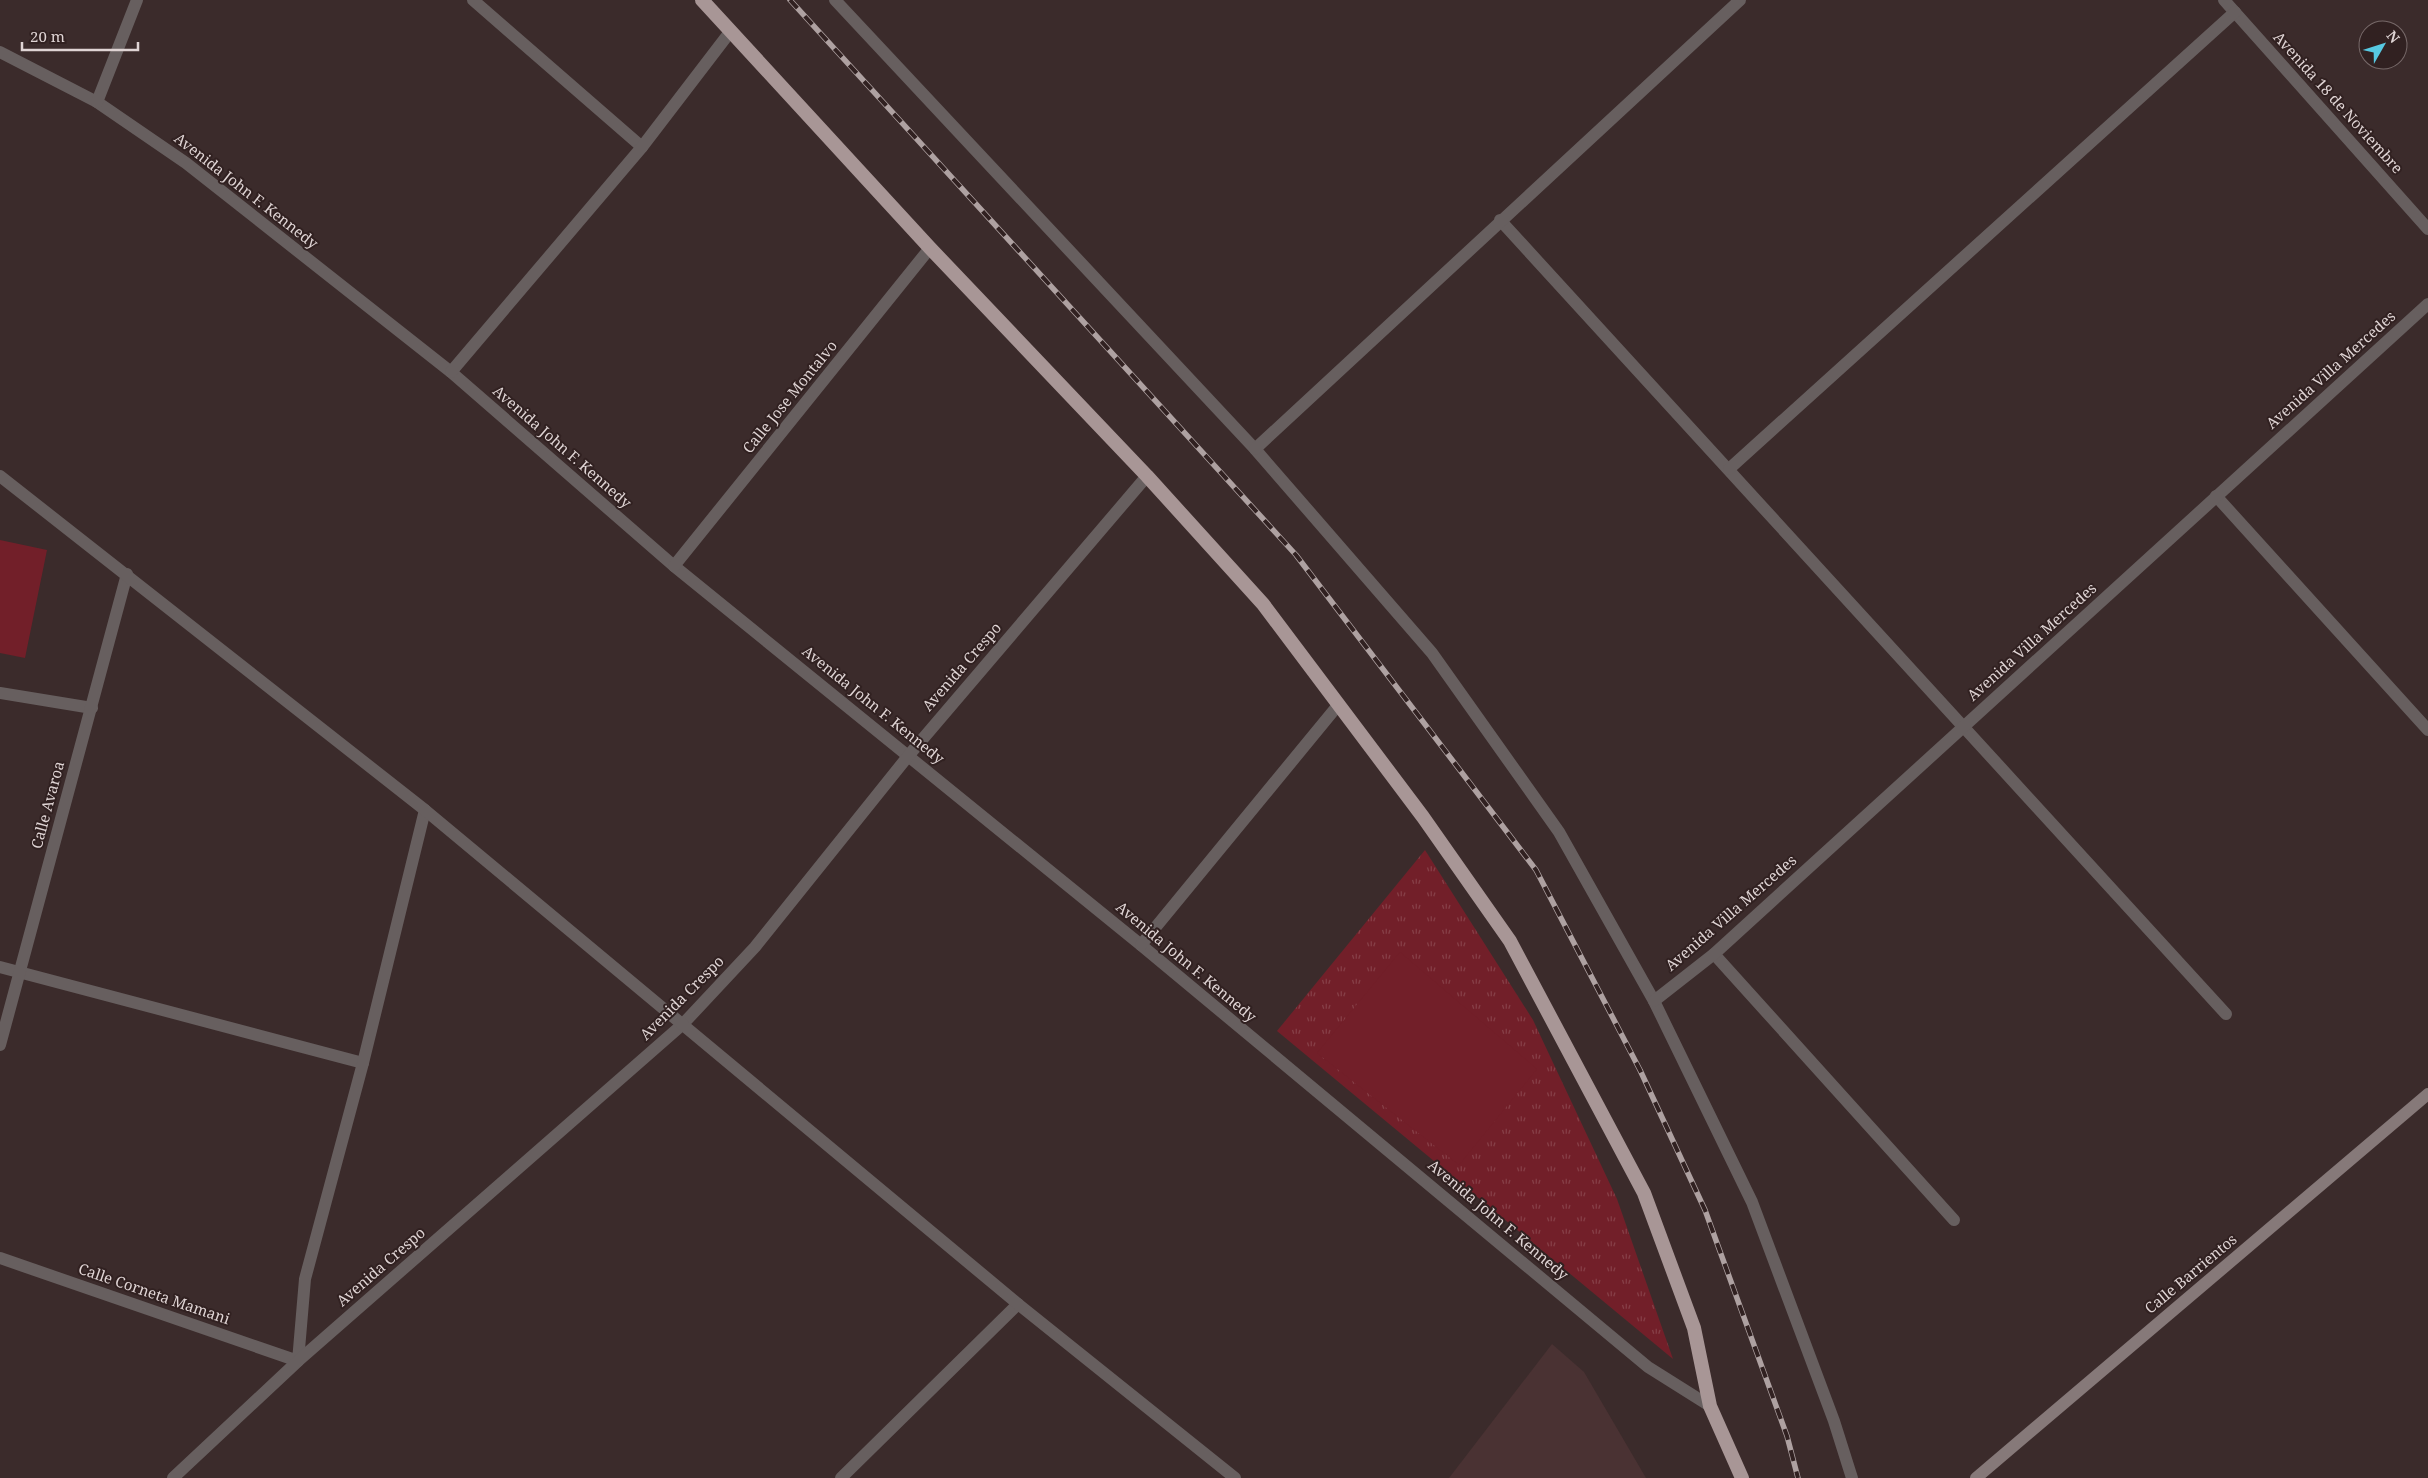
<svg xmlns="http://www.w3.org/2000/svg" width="2428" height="1478" viewBox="0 0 2428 1478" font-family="'Noto Serif',serif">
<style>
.built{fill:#4a3233}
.park{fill:url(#park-tufts)}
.pitch{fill:#721f29}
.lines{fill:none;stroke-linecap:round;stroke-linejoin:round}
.service{stroke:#675f5f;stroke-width:12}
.minor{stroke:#675f5f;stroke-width:12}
.tertiary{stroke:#675f5f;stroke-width:12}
.secondary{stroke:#867979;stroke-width:12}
.trunk{stroke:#a89696;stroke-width:14}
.rail-casing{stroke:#aea1a1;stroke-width:5.5}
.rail{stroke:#312121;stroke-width:4;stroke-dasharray:11;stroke-linecap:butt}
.labels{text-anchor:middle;stroke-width:4;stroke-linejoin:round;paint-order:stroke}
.street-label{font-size:15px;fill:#dfd4d4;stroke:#312121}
</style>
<defs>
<pattern id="park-tufts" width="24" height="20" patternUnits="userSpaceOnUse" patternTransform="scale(1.25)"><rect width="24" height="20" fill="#721f29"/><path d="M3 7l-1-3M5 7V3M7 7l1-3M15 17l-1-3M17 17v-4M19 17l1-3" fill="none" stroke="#863f47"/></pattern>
</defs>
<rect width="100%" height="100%" fill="#3b2b2b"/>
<path class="built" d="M1552,1344L1584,1372L1646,1478H1449Z"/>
<path class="park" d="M1425,850L1533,1020L1617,1199L1673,1359L1277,1031Z"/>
<g class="pitch">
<path d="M0,540L47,550L25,658L0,653Z"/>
<path d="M1400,952L1537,1069L1459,1165L1317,1053Z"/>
</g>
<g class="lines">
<g class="service">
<path d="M2216,496L2428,730"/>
<path d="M1714,954L1954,1220"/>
</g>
<g class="minor">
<path d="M473,0L642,147"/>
<path d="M835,0L1255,449L1432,653L1559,832L1654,1001L1752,1202L1834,1421L1852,1478"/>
<path d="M2224,0L2428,229"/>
<path d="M0,52L97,102L186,163L451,372L674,566L1141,945L1648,1367L1710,1406"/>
<path d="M97,102L137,0"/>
<path d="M1500,220L2226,1014"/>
<path d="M451,372L642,147L730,32"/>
<path d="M1255,449L1740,0"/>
<path d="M1729,469L2235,12"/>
<path d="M674,566L930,248"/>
<path d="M0,693L92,708"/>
<path d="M1141,945L1339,704"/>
<path d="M0,967L363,1063"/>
<path d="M1654,1001L1714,954L2428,304"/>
<path d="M0,1045L127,574"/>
<path d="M0,1258L298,1361L305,1279L363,1063L425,810"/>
<path d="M173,1478L298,1361L683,1024L755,947L909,755L1147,476"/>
<path d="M841,1478L1018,1304"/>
</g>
<path class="tertiary" d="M0,476L425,810L1018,1304L1235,1478"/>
<path class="secondary" d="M1976,1478L2428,1094"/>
<path class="trunk" d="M702,0L930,248L1147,476L1263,604L1423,817L1510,941L1644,1193L1694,1328L1710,1406L1742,1478"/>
<g class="rail-casing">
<path id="rail" d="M790,0L1296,555L1536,870L1640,1070L1705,1210L1787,1436L1798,1478"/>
</g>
<use href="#rail" class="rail"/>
</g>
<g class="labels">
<g class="street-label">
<text transform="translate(2338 103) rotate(48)" y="5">Avenida 18 de Noviembre</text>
<text transform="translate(246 191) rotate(38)" y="5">Avenida John F. Kennedy</text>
<text transform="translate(2331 370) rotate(-42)" y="5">Avenida Villa Mercedes</text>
<text transform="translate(790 397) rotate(-51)" y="5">Calle Jose Montalvo</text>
<text transform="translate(562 447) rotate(41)" y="5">Avenida John F. Kennedy</text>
<text transform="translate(2032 642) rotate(-42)" y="5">Avenida Villa Mercedes</text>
<text transform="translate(962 667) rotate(-49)" y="5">Avenida Crespo</text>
<text transform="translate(873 705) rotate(39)" y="5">Avenida John F. Kennedy</text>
<text transform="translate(48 805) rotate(-75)" y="5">Calle Avaroa</text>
<text transform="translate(1731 913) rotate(-41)" y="5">Avenida Villa Mercedes</text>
<text transform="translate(1186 962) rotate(40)" y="5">Avenida John F. Kennedy</text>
<text transform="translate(682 998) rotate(-45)" y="5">Avenida Crespo</text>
<text transform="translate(1498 1220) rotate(40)" y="5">Avenida John F. Kennedy</text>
<text transform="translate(381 1267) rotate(-41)" y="5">Avenida Crespo</text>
<text transform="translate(2191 1274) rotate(-40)" y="5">Calle Barrientos</text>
<text transform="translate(154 1294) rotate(19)" y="5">Calle Corneta Mamani</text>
</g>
</g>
<g transform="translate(2383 45) rotate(51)"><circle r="24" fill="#312121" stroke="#776969"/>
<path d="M0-4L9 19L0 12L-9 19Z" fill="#57c9e2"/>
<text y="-8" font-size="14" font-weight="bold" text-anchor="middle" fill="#dfd4d4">N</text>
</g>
<path d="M22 42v8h116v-8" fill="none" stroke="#dfd4d4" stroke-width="2.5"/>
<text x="30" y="42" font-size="15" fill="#dfd4d4" stroke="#312121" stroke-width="4" paint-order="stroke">20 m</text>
</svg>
